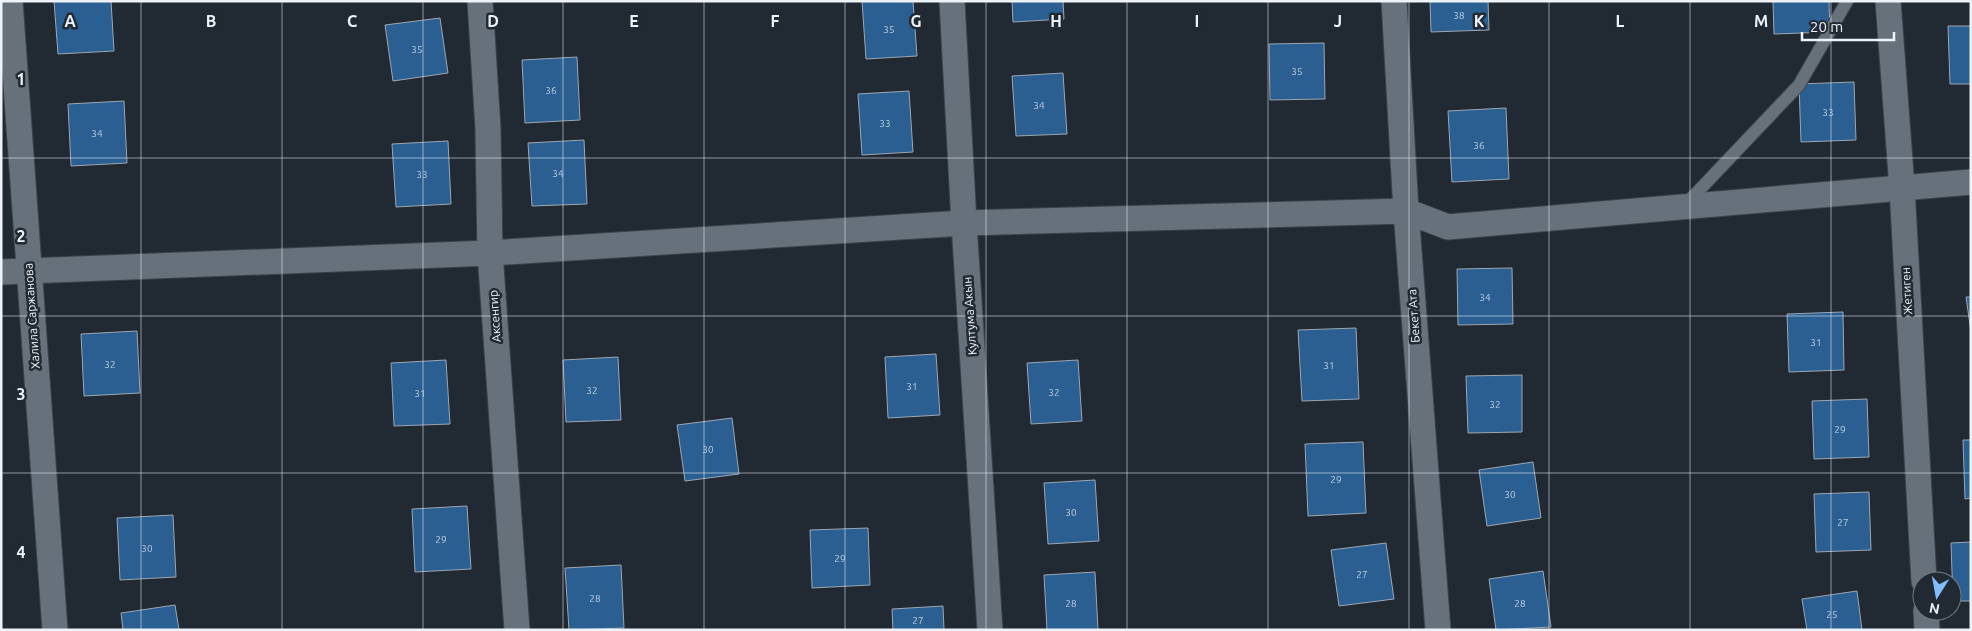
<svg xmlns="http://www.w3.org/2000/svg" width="1972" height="631" viewBox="0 0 1972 631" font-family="Ubuntu,sans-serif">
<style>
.building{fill:#2b5f92;stroke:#9ca7b2}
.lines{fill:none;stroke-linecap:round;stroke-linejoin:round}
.service-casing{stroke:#3c444b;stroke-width:14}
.minor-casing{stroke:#3c444b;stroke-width:27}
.service{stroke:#67717c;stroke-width:12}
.minor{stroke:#67717c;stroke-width:25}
.grid{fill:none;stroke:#edf3f9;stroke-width:1;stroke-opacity:0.55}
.labels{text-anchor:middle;stroke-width:5;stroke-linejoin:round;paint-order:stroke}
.number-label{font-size:10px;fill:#bccedf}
.street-label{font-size:12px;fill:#edf3f9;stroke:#212932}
.grid-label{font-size:16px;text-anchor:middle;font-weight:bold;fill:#edf3f9;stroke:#212932;stroke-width:5;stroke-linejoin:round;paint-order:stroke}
</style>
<rect width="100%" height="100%" fill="#212932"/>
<g class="building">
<path d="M54,1H111L114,51L58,54Z"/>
<path d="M862,1H913L917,56L866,59Z"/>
<path d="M1012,1H1063L1064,19L1013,22Z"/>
<path d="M1430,1H1488L1489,30L1431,32Z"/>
<path d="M1773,1H1829L1830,32L1774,34Z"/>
<path d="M440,18L448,73L393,81L385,25Z"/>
<path d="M1948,26H1971V84H1950Z"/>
<path d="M1324,43L1325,99L1270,100L1269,44Z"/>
<path d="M577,57L580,120L525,123L522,60Z"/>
<path d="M1063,73L1067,134L1016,136L1012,76Z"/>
<path d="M1854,82L1856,140L1801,142L1799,84Z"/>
<path d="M909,91L913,152L862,155L858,94Z"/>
<path d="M124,101L127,163L71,166L68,104Z"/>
<path d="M1506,108L1509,179L1452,182L1448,111Z"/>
<path d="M584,140L587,204L532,206L528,143Z"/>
<path d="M448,141L451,204L396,207L392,144Z"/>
<path d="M1512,268L1513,324L1458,325L1457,269Z"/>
<path d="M1966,297H1971V332Z"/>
<path d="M1843,312L1844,370L1789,372L1787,314Z"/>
<path d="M1356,328L1359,399L1302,401L1298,330Z"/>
<path d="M137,331L140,393L84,396L81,334Z"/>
<path d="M936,354L940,415L888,418L885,357Z"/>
<path d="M618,357L621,420L566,422L563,360Z"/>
<path d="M446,360L450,424L394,426L391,363Z"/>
<path d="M1078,360L1082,421L1031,424L1027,363Z"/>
<path d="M1522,375V432L1468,433L1466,376Z"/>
<path d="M1867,399L1869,457L1814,459L1812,401Z"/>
<path d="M732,418L739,474L685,481L677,425Z"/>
<path d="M1963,440H1971V498L1965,499Z"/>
<path d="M1363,442L1366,513L1308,516L1305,444Z"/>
<path d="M1533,462L1541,518L1487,526L1479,470Z"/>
<path d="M1095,480L1099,541L1048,544L1044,483Z"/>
<path d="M1869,492L1871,550L1816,552L1814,494Z"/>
<path d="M467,506L471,569L415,572L412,509Z"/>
<path d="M173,515L176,577L120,580L117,518Z"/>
<path d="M868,528L870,585L812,588L810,530Z"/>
<path d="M1971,542V601H1953L1951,543Z"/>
<path d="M1386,543L1394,599L1339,606L1331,550Z"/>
<path d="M621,565L624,628L569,630L565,568Z"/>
<path d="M1543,571L1551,627L1496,630L1489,579Z"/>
<path d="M1095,572L1098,630H1047L1044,575Z"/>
<path d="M1857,591L1862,630H1807L1802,599Z"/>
<path d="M175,605L179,630H123L121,613Z"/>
<path d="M943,606L944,630H893L892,609Z"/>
</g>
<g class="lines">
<g class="service-casing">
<path id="service" d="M1685,205L1799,85L1847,1"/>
</g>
<g class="minor-casing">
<g id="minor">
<path d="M10,1L55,630"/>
<path d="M480,1L488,129L490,253L517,630"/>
<path d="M952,1L964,223L990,630"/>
<path d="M1394,1L1406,211L1438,630"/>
<path d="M1888,1L1902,188L1924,581"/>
<path d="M1,272L490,253L964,223L1406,211L1448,227L1971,182"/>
<path d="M1926,611L1927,630"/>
</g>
</g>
<use href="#service" class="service"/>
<use href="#minor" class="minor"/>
</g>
<path class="grid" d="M141,1V630M282,1V630M423,1V630M563,1V630M704,1V630M845,1V630M986,1V630M1127,1V630M1268,1V630M1409,1V630M1549,1V630M1690,1V630M1831,1V630M1,158H1971M1,316H1971M1,473H1971"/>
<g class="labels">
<g class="number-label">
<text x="1459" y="19">38</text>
<text x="889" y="33">35</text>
<text x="417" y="53">35</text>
<text x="1297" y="75">35</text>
<text x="551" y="94">36</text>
<text x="1039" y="109">34</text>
<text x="1828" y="116">33</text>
<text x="885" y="127">33</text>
<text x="97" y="137">34</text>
<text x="1479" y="149">36</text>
<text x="558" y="177">34</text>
<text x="422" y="178">33</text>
<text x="1485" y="301">34</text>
<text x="1816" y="346">31</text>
<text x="110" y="368">32</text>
<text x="1329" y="369">31</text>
<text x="912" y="390">31</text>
<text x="592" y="394">32</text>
<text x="1054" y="396">32</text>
<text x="420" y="397">31</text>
<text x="1495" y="408">32</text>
<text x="1840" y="433">29</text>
<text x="708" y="453">30</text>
<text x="1336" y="483">29</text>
<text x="1510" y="498">30</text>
<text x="1071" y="516">30</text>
<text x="1843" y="526">27</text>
<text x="441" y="543">29</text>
<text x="147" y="552">30</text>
<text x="840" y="562">29</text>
<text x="1362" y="578">27</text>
<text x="595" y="602">28</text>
<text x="1071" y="607">28</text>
<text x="1520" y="607">28</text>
<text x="1832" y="618">25</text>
<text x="918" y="624">27</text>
</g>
<g class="street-label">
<text transform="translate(1907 291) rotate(-93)" y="4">Жетиген</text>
<text transform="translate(32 316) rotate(-94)" y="4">Халила Саржанова</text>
<text transform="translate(495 316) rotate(-94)" y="4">Аксенгир</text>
<text transform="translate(970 316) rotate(-94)" y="4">Култума Акын</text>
<text transform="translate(1414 316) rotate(-94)" y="4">Бекет Ата</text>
</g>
</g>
<g class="grid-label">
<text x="70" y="27">A</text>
<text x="211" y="27">B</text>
<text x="352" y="27">C</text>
<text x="493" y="27">D</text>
<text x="634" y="27">E</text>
<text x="775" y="27">F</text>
<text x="916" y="27">G</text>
<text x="1056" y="27">H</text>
<text x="1197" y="27">I</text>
<text x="1338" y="27">J</text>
<text x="1479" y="27">K</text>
<text x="1620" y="27">L</text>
<text x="1761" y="27">M</text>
<text x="21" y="85">1</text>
<text x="21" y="242">2</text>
<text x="21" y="400">3</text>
<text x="21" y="558">4</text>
</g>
<rect width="1972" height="631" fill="none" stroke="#edf3f9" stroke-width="5"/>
<g transform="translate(1937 596) rotate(191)"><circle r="24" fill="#212932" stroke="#737a82"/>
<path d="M0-4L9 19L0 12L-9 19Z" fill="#82bcfa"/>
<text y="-8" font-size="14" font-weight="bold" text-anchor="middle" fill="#edf3f9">N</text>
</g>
<path d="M1802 32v8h92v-8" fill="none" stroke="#edf3f9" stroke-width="2.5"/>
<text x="1810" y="32" font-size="15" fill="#edf3f9" stroke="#212932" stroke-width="4" paint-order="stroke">20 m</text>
</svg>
